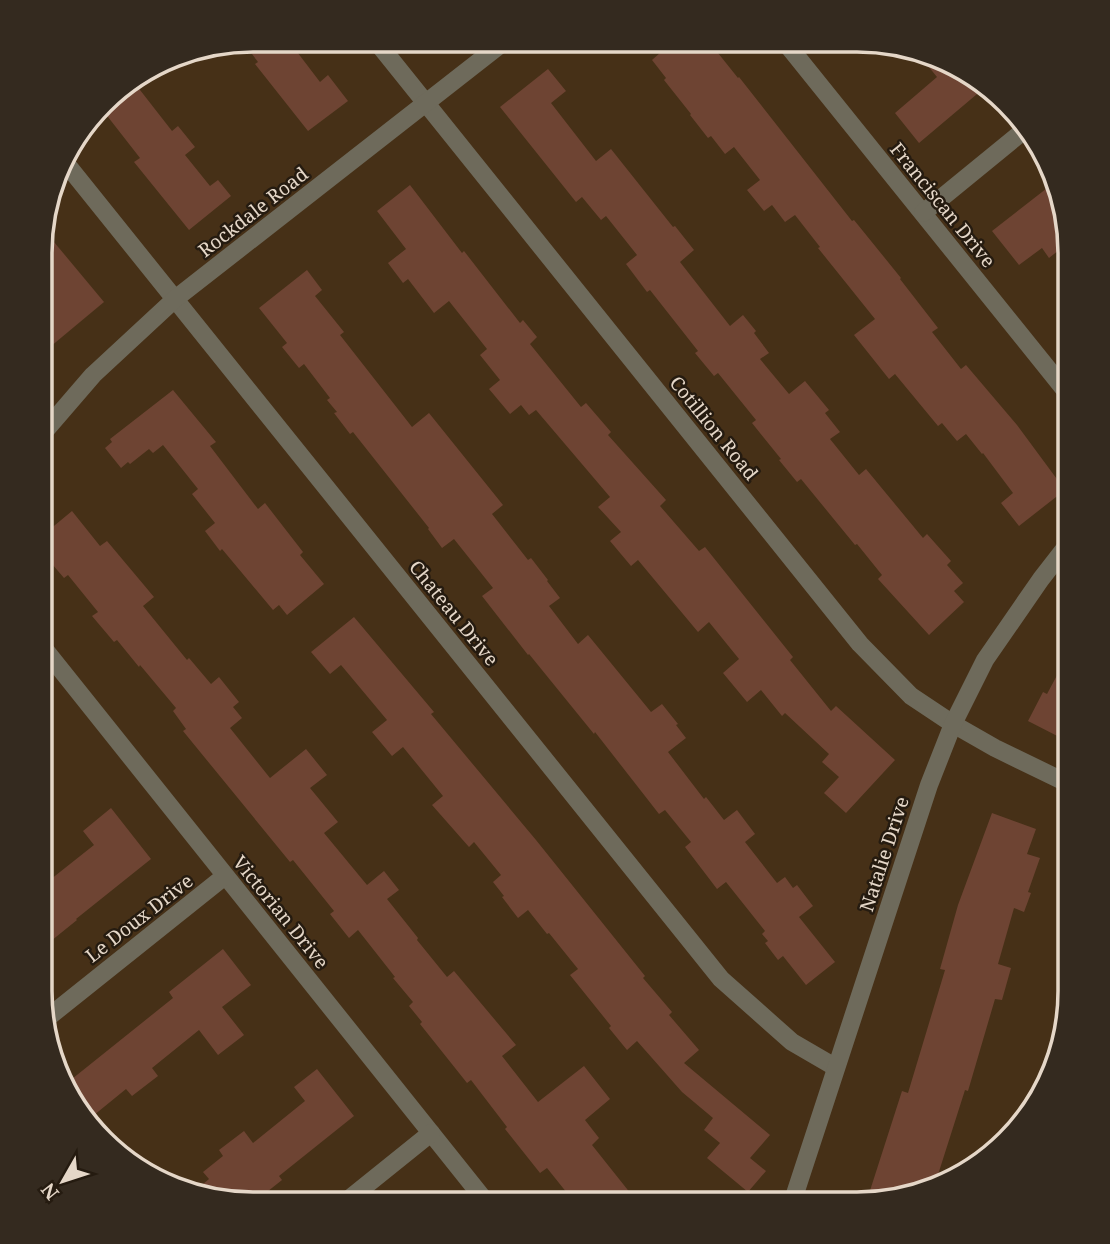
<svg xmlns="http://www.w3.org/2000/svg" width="1110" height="1244" viewBox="0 0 1110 1244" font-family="'Noto Serif',serif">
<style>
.building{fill:#6e4433}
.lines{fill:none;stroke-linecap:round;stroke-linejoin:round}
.street{stroke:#6e6a5b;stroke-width:18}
.labels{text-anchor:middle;stroke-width:5;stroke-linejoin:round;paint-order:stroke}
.street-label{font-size:19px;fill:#e5d7c8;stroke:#251b10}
.rim{fill:none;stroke:#e5d7c8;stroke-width:3.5}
</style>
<rect width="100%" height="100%" fill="#463017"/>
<g class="building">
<path d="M254,40H288L320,82L328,75L348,101L308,131L255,64L258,62L243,42Z"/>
<path d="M652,41L704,42L711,51L714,48L738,78L739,77L852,221L854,220L901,278L900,279L938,328L932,332L961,369L966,365L1017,425L1065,490L1019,526L1001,503L1013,493L983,453L982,454L966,434L957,441L942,423L938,426L895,374L889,379L854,335L875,319L818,248L820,247L795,215L785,222L772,205L764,211L747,190L760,180L734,147L725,154L711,136L708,138L690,115L691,114L664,80L666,78L652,60L661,52Z"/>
<path d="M920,56L971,75L983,89L919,143L895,113L937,77Z"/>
<path d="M548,69L566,91L551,103L596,161L611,149L673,227L675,226L694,250L680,262L730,326L743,315L756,331L754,333L769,353L760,359L789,394L805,381L829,410L825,413L840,432L830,439L859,475L866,469L923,538L927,534L951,561L947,565L963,583L954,591L964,602L929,635L878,579L882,575L857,544L855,545L801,479L797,482L779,460L781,459L752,423L756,420L718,373L714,376L695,353L698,351L650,290L647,292L626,264L637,255L606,216L601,220L582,197L576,202L500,107Z"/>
<path d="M133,81L172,131L178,126L195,147L185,155L210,186L218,180L231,196L189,230L134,162L140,158L101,108L113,93Z"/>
<path d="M410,185L462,253L464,251L520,323L523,320L537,337L530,344L581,407L586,403L611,432L608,435L666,500L660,506L699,551L705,547L793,657L790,660L831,711L836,706L895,760L846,813L824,793L839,777L822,762L829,754L785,713L782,716L761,690L747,702L723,673L739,659L709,622L698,632L638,560L631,566L610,541L621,532L598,507L610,497L536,410L529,415L521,405L510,414L489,389L500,380L480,355L487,349L449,301L434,313L408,279L403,283L388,263L406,249L377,211Z"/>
<path d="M1051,185L1069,242L1049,258L1042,248L1019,265L992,231Z"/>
<path d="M44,230L104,302L44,352Z"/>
<path d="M307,270L322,290L315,296L344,332L340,335L412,427L429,413L503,505L492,514L528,560L531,558L548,580L547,581L560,598L549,606L578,644L588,635L651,712L662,704L678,724L676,725L686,738L668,752L704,799L706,797L724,820L737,810L755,834L745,842L777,883L785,877L793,888L797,885L813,906L799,917L835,962L806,985L783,956L778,960L765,943L768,941L762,934L765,931L726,882L717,889L685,847L691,842L665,810L659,814L595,732L594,734L529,654L528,655L482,596L493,588L454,539L442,548L428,529L429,528L353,432L350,434L334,413L337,412L327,400L330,398L304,364L299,368L282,347L287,343L259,308Z"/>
<path d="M173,390L216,442L210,446L258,509L265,503L303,552L300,555L324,584L287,615L279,605L273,610L222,549L220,551L205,531L215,523L192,494L198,489L163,445L153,453L149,449L130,464L128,462L121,468L105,448L112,442L110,439Z"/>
<path d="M72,511L100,546L107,541L154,597L143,606L187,660L189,658L211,684L219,677L239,702L233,707L242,718L230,728L270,778L306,749L327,775L310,788L338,822L324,833L367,885L384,871L399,890L387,899L418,938L417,940L447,977L454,971L516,1045L502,1056L538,1102L584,1066L610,1099L585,1120L599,1138L592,1145L631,1194L620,1203H575L547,1168L540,1173L505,1129L507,1127L471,1080L467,1083L420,1024L422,1022L409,1006L413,1002L393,978L395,977L358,930L349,938L330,914L334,911L293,860L290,862L183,731L186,729L173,711L176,708L140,665L139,667L117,640L114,642L92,616L98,612L68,575L64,578L52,564L43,572V535Z"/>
<path d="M354,617L434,712L431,714L536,840L645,976L643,978L672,1012L669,1015L699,1050L684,1063L770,1135L750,1158L766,1171L748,1192L707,1158L720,1143L704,1130L713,1118L682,1092L637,1041L627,1050L609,1028L611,1026L570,975L578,969L549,933L547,934L528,910L518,918L502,897L504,896L493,882L501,875L474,842L469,847L432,805L443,796L403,747L392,756L372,732L387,720L341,665L330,674L311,652Z"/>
<path d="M1069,653V742L1028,721L1043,692L1047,694Z"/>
<path d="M111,808L151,859L76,919L77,920L51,941L41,930V887L94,845L83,831Z"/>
<path d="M992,813L1036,829L1027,854L1040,858L1028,892L1031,893L1024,912L1014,908L998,964L1011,968L1002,1000L995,999L968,1091L965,1090L936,1181L870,1203H866L902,1091L908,1093L945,970L940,969L958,905Z"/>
<path d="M223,949L251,985L222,1007L244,1035L218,1055L199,1030L152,1068L158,1076L132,1096L126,1089L88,1120L76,1109L67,1083L173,998L169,992Z"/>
<path d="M317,1069L354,1116L279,1176L282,1180L253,1203H239L196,1190L209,1179L203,1172L223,1156L219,1150L244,1131L253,1143L305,1101L294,1087Z"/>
</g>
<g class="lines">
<g class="street">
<path d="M376,41L860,644L911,696L953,724L995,748L1069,784"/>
<path d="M785,42L1069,395"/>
<path d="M64,161L721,979L792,1042L835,1067"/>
<path d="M923,213L1027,128"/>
<path d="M43,433L93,375L175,299L505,41"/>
<path d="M42,646L487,1203"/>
<path d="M46,1019L225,876"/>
<path d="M344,1203L431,1133"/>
<path d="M792,1203L929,785L953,724L985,660L1041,579L1069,543"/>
</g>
</g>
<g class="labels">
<g class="street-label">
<text transform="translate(943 205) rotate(51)" y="7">Franciscan Drive</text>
<text transform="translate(253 212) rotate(-38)" y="7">Rockdale Road</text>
<text transform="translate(714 428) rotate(51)" y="7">Cotillion Road</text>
<text transform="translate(454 613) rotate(51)" y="7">Chateau Drive</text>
<text transform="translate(884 854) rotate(-72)" y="7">Natalie Drive</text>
<text transform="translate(281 912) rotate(51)" y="7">Victorian Drive</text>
<text transform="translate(139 918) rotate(-38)" y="7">Le Doux Drive</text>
</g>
</g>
<path d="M0 0H1110V1244H0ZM253 52H857A201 201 0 0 1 1058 253V991A201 201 0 0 1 857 1192H253A201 201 0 0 1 52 991V253A201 201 0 0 1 253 52Z" fill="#342a1f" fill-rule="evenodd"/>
<path class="rim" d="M253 52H857A201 201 0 0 1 1058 253V991A201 201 0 0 1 857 1192H253A201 201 0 0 1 52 991V253A201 201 0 0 1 253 52Z"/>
<g transform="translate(63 1181) rotate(231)" stroke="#251b10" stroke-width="5" paint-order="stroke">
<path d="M0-5L12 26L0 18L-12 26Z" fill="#e5d7c8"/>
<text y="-10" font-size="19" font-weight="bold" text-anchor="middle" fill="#e5d7c8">N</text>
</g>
</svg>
